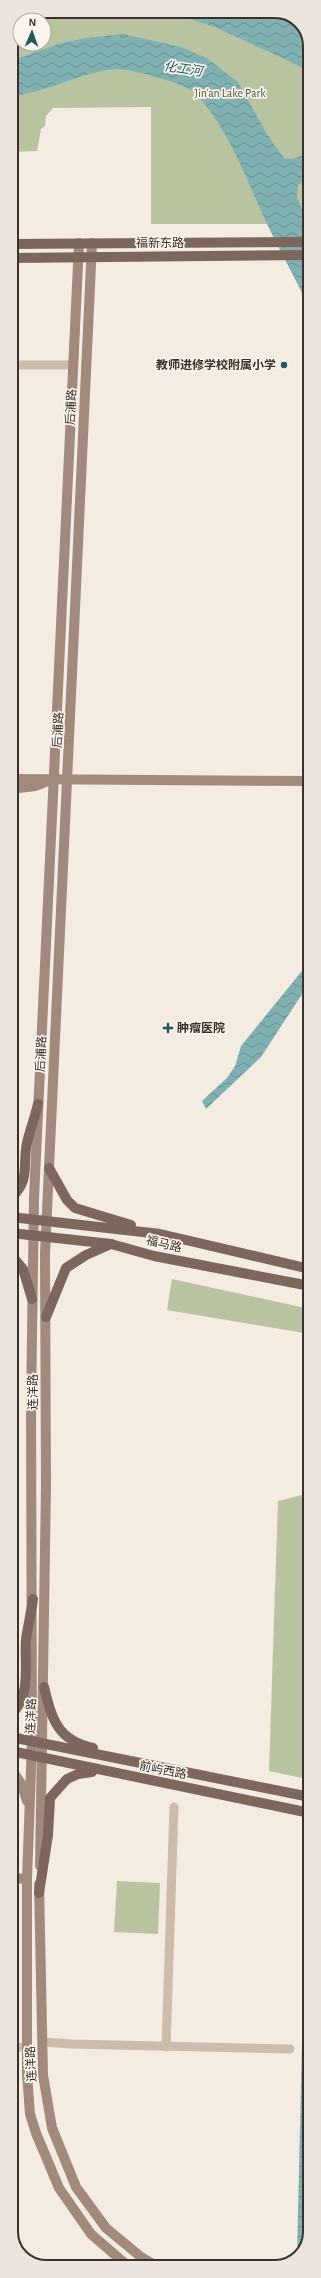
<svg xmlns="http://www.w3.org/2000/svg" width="321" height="2278" viewBox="0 0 321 2278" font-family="'Alegreya Sans','Noto Sans SC',sans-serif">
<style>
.green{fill:#b8c4a0}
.water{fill:url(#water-waves)}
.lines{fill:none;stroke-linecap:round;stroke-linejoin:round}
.street{stroke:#cdbbac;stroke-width:9}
.secondary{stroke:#a18a7d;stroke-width:10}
.primary{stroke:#7d675c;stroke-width:10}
.poi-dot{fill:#1f5a5e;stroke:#fbf5ee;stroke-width:1.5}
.labels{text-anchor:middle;stroke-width:3.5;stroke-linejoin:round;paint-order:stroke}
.park-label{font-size:12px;fill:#4a5a2e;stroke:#fbf5ee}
.street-label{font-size:12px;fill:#3b302b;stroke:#fbf5ee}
.poi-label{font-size:12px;font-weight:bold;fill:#3b302b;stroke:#fbf5ee;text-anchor:end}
.water-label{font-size:13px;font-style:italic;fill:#1f5a5e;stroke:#fbf5ee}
.rim{fill:none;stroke:#3b302b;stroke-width:2}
</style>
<defs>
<pattern id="water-waves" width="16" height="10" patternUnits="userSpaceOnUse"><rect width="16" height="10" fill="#7fb0b2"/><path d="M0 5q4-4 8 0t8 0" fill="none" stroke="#699091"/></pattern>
</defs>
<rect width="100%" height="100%" fill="#f4ebe1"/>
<g class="green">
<path d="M47,11H279L300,22L310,42V224H151V107L53,108L46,116L45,126L41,129L37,151L11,152V47L20,25V44H44V20H25Z"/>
<path d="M172,1279L310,1309V1334L167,1310Z"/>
<path d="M310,1493V1700L307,1779L269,1771L278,1501Z"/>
<path d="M117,1881L160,1883L158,1934L114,1932Z"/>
</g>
<g class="water">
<path d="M164,11H279L300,22L310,42V71L215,27Z"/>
<path d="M123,34L181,47L208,59L238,82L267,134L284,158L292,159L310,153V176L298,185L297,197L310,229V323L305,299C293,274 279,249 267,224C246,179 229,128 194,92C186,84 131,69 119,69C80,71 48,93 11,96V61L58,44L86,38Z"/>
<path d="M310,961V982L261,1057L206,1109L202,1101L227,1078L235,1066L241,1046Z"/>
<path d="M310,1700V2231L301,2255L297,2257Z"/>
</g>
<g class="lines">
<g class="street">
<path d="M11,365H72"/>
<path d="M43,2042L71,2044L290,2049"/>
<path d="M11,2046L27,2048"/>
<path d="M166,2047L174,1807"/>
</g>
<g class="secondary">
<path d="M79,243L34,1198L31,1404L32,1742L27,1879V2074L30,2114L36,2133L59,2188L91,2234L129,2267"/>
<path d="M11,779L310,781"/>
<path d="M11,789L35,786L50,780"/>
<path d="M11,1769L22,1785L27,1801"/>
<path d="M40,1866L46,1486L45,1254L92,243"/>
<path d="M11,1878L27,1879"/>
<path d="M39,1884L43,2075L52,2128L76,2187L106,2228L141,2257L158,2267"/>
</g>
<g class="primary">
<path d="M11,244L310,242"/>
<path d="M11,258L310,255"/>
<path d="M49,1168L67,1200L75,1208L131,1225"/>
<path d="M11,1198C31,1180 22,1165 27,1143C30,1130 35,1117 38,1104"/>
<path d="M11,1217L160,1234L310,1269"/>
<path d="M11,1233L111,1244L154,1256L310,1286"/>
<path d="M11,1255L23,1269L32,1299"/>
<path d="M46,1317L66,1268L86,1255L111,1244"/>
<path d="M44,1687C52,1719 57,1740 93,1748"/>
<path d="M11,1715C32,1694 24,1666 26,1639C28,1626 31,1613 33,1599"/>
<path d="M11,1737L310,1797"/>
<path d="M11,1751L310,1813"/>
<path d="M39,1893L48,1835L50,1798L67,1779L78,1774L92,1772"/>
</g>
</g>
<g class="poi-dot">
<circle cx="284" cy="365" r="4"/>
<path d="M166 1022h4v4h4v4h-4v4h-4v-4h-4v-4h4z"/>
</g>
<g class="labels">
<g class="park-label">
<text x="230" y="97">Jin'an Lake Park</text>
</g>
<g class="street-label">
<text x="160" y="247">福新东路</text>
<text transform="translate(71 407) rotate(-87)" y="4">后浦路</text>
<text transform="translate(58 730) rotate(-87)" y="4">后浦路</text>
<text transform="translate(41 1054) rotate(-87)" y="4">后浦路</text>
<text transform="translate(164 1244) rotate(13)" y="4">福马路</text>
<text transform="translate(33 1392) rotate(-90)" y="4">连洋路</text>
<text transform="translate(31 1716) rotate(-88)" y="4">连洋路</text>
<text transform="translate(163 1770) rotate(11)" y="4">前屿西路</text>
<text transform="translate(31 2064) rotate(-93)" y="4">连洋路</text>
</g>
<g class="poi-label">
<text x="276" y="369">教师进修学校附属小学</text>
<text x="177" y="1032" text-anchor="start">肿瘤医院</text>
</g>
<g class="water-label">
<text transform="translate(183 68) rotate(9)" y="5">化工河</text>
</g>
</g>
<path d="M0 0H321V2278H0ZM46 18H275A28 28 0 0 1 303 46V2232A28 28 0 0 1 275 2260H46A28 28 0 0 1 18 2232V46A28 28 0 0 1 46 18Z" fill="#ece5de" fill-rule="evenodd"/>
<path class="rim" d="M46 18H275A28 28 0 0 1 303 46V2232A28 28 0 0 1 275 2260H46A28 28 0 0 1 18 2232V46A28 28 0 0 1 46 18Z"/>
<g transform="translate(32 32) rotate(2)"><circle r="19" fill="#fbf5ee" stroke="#aea6a0"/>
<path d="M0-3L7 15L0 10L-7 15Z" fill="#1f5a5e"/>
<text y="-6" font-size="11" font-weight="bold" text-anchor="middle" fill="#3b302b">N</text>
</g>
</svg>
